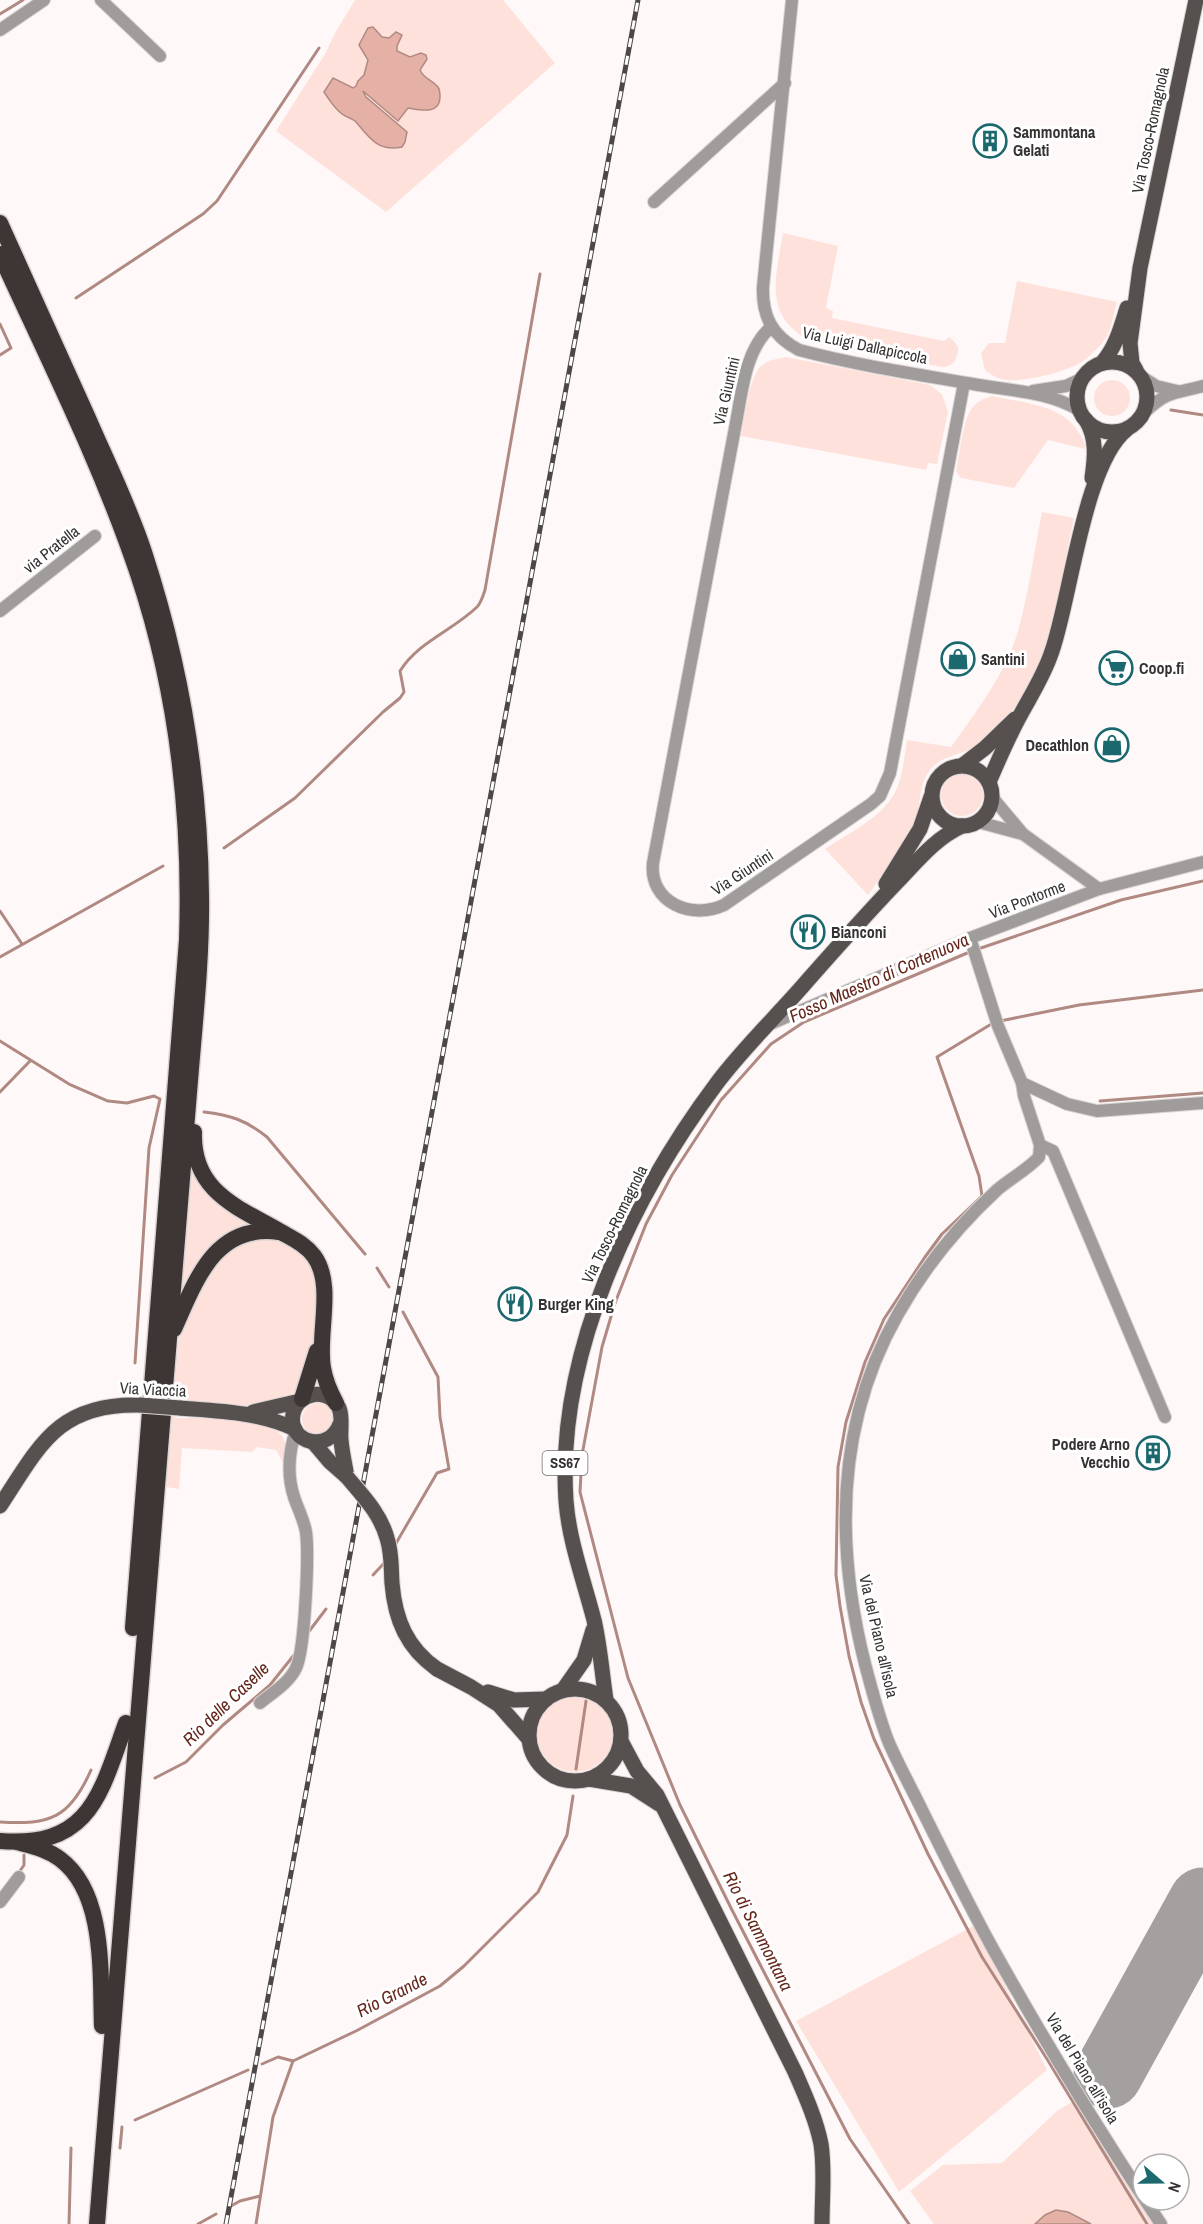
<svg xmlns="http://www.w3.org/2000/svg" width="1203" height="2224" viewBox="0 0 1203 2224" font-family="'Archivo Narrow',sans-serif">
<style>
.green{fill:#fee1db}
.water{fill:#e5b0a5;stroke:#b08a82;stroke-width:1.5}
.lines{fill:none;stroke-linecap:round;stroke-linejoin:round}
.stream{stroke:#b08a82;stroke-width:3}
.runway{stroke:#a4a0a0;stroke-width:69}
.minor-casing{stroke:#dad5d4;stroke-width:14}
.major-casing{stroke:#dad5d4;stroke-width:17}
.highway-casing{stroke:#dad5d4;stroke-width:19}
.minor{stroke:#a09c9b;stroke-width:12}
.major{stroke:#56504f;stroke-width:15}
.highway{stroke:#3d3635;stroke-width:16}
.rail-casing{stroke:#4b4847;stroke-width:5}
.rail{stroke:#fff;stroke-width:3;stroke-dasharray:9;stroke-linecap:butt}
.major-bridge-casing{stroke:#dad5d4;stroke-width:17;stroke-linecap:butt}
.major-bridge{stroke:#56504f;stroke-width:15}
.labels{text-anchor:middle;stroke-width:6;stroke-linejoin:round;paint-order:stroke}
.shield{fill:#fff;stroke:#72706f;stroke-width:1.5}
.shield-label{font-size:15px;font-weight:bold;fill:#353231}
.street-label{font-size:16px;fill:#353231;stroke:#fff}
.poi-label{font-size:16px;font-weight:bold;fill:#353231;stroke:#fff;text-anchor:start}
.water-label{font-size:18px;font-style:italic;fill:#64251b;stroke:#fff}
</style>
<rect width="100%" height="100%" fill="#fef9f8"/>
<g class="green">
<path d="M355,0H503L555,63L386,212L276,131L325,54L335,33Z"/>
<path d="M783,233L838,246L826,308L833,311L832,318L944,341L949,337L954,341L958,347C958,358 954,367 942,367L817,344C762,320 775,280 783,233Z"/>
<path d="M1017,281L1117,302C1113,315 1112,331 1103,342C1098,348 1089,357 1083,361C1067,372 1025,382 1006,380C998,379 991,375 985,370L981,353L989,343H1005Z"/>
<path d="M786,357L930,385L942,394L948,412L937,464L928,463L926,470L741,436C745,417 748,381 760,367C767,360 777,359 786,357Z"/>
<circle cx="1112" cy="398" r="18"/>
<path d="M992,396C1024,403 1064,404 1081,436C1084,441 1085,443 1085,449L1048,440L1014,488L961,478L956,472C960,455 962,421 972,408C977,401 985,398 992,396Z"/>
<path d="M1042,512L1074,518C1058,590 1052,670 999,726C990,735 978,746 966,751C954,756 939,758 930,770C918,785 921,808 914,826C904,848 882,875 868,895L825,849C848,833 880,819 894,794C903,778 904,758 907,740L951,747C976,712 1006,673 1018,631C1029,592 1034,552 1042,512Z"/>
<circle cx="962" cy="795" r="21"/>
<path d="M189,1158L255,1222L183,1295H179Z"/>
<path d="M270,1235C284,1242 303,1249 310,1264C323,1291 316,1383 287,1398C259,1412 209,1404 178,1399L175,1418C203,1419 274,1410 285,1442C288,1448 285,1458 284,1465L276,1450L257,1447L252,1452L182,1448L179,1489L166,1487L179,1337L182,1324L187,1309L227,1246Z"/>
<circle cx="318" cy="1419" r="16"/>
<circle cx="575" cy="1734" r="38"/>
<path d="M975,1925L1047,2070L899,2192L796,2021Z"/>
<path d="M1072,2102L1161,2224H934L910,2191L943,2165L1002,2163L1057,2111Z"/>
</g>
<g class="water">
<path d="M373,27L382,37L389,38L396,32L402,35L397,46V51L410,57L421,53L426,55L427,59L420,70C424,79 432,80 438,87C440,90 440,94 440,97C440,115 420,110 408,108L398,121L363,91L366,97L407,132L405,142L402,147C376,152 369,136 355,121C351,118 346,117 342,114C334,108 330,101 324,92L333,78L353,88L356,86L358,81L364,75L368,60L359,45L368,28Z"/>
<path d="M1056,2210L1068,2212L1091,2224H1035L1045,2215Z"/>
</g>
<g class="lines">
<g class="stream">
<path d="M0,14L23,0"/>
<path d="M76,298L203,214L217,201L319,48"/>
<path d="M0,324L11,348L0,355"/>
<path d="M1171,410L1203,415"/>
<path d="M224,848L295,798L383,712L400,698L404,692L400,671C418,642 452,631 477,607C481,603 483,596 485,590L540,274"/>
<path d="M0,911L22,944"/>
<path d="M978,949L1121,900L1203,881"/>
<path d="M0,957L163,866"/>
<path d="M1000,1021L1079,1005L1203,990"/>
<path d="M993,1023L937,1057L979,1176L982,1196L942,1234L925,1257L884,1319L865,1362L846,1422L838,1467L836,1575L840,1606L849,1656L861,1702L874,1739L928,1854L982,1957L1047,2059L1147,2224"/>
<path d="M0,1041L69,1084L108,1101L127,1103L154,1096L160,1099L149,1148L135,1363"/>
<path d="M0,1092L30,1061"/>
<path d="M1100,1101L1203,1093"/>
<path d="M204,1112C230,1115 246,1120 267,1137L365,1254"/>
<path d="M377,1268L389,1287"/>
<path d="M395,1545L437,1473L449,1469L440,1417L438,1377L403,1312"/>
<path d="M373,1575L386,1561"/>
<path d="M307,1634L326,1609"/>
<path d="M576,1769L586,1701"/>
<path d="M155,1778L186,1762L223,1725L270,1685L294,1655"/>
<path d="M0,1822C50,1825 70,1818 91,1770"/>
<path d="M18,1874L24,1865V1855"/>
<path d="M262,2064L278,2057L293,2061"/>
<path d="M135,2120L248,2070"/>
<path d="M120,2148L122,2127"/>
<path d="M231,2206L240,2201L260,2196"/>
<path d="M69,2224L71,2148"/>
<path d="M198,2224L216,2214"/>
<path d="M256,2224L273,2117L293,2061L356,2031L440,1986L464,1966L538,1892L567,1835L573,1796"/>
<path d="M909,2224L850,2139L732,1910L680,1805L628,1678L580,1492L582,1455L602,1347L615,1303L646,1224L672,1175L721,1100L771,1044L804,1022L972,951"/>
</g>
<path class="runway" d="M1108,2074L1203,1902"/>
<g class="minor-casing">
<g id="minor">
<path d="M101,0L160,56"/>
<path d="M792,0L763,287C762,316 772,336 799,350C856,365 915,374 973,384C1010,391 1047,391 1079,410"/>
<path d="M0,30L44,0"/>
<path d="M654,202L785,83"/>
<path d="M771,327C744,351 742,394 735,428L653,863C649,903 692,920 724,905L871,804L880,796L890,773L964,383"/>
<path d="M1142,377L1156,386L1177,391"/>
<path d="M1033,391L1066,386L1081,379"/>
<path d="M1144,413C1168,390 1174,394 1203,386"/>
<path d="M0,611L95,536"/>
<path d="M992,797L1023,834L1099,889"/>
<path d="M978,822L1023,834"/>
<path d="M970,938L998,1026L1022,1083L1024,1096L1040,1145L1039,1157C1027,1170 1011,1178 997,1190C958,1226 924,1268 898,1314C836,1423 835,1545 865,1664C872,1690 879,1718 889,1743C899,1766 912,1789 923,1812C946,1858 968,1904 993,1949C1040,2033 1090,2116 1143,2197"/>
<path d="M770,1024L970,938L1099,889L1203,862"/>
<path d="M1022,1083L1067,1104L1097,1111L1203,1103"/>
<path d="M1040,1145L1053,1151L1165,1417"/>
<path d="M260,1703C272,1693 289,1683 296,1668C305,1650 309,1554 306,1532C304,1520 298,1509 294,1497C287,1475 289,1451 296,1430"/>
<path d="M0,1902L19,1877"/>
<path d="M1145,2200L1161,2224"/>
</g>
</g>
<g class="major-casing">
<g id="major">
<circle cx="1112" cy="397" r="35"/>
<path d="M1102,363C1116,347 1121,327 1127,308"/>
<path d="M1136,370L1132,363L1130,343L1140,268L1196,0"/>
<path d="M1086,420C1097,439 1095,457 1092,478"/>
<path d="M963,765L985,748L1015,719"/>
<circle cx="962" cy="796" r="30"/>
<path d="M989,782C999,759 1009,735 1022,712C1033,692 1045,673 1052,651C1071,597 1084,463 1127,429"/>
<path d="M886,884L920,829L931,797"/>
<path d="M180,1408C219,1411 259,1412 295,1429"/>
<path d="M253,1412L300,1401"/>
<path d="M340,1424C329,1454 287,1443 293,1414C298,1391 329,1387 339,1408C343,1417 340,1430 341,1440C342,1452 345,1465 347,1477"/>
<path d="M313,1442L330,1462L347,1477"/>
<path d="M0,1506C40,1445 58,1403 140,1405"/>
<path d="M437,1669L471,1687L499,1705L528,1738"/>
<circle cx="575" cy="1735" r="46"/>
<path d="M563,1690L584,1660L593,1630"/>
<path d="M488,1692L514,1700L546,1699"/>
<path d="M606,1700C602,1673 600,1646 594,1620C584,1581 569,1541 566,1501C556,1355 631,1198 717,1083C744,1047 778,1015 808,980C838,946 868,912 900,879C919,859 936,838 962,826"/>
<path d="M621,1741L637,1771L657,1795L795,2072C805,2095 816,2119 821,2144C825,2170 822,2197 822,2224"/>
<path d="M589,1779L631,1786L659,1804"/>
</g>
</g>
<g class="highway-casing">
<g id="highway">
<path d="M0,223C29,288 59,353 88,418C107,462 129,506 144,552C180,662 200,778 201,895C202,956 195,1019 190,1080L97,2224"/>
<path d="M0,254C48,359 101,464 138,574C177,691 191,818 187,940L133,1628"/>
<path d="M194,1132C192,1192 238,1207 281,1232C293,1239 305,1244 314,1256C335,1285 317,1334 323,1368C325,1381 330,1392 336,1403"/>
<path d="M174,1329C196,1280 215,1223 279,1232"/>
<path d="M302,1399L317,1351"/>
<path d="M0,1841C90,1848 100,1795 126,1723"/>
<path d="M17,1842C32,1846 47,1849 60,1859C106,1893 100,1975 102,2026"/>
</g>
</g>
<use href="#minor" class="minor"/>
<use href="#major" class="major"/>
<use href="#highway" class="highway"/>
<g class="rail-casing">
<path id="rail" d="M226,2224L638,0"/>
</g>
<use href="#rail" class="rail"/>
<g class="major-bridge-casing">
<g id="major-bridge">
<path d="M140,1405L180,1408"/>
<path d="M347,1477C363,1496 380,1513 387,1538C392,1553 391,1568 392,1583C395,1620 407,1648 437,1669"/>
</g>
</g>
<use href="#major-bridge" class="major-bridge"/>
</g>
<defs>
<g id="building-ring" transform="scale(1.725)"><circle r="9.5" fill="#fff" stroke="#1b686e" stroke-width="1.5"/><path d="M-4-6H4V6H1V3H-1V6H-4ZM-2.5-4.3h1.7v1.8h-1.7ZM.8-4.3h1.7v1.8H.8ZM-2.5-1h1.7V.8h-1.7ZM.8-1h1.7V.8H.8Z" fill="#1b686e"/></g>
<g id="shop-ring" transform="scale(1.725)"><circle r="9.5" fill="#fff" stroke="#1b686e" stroke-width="1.5"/><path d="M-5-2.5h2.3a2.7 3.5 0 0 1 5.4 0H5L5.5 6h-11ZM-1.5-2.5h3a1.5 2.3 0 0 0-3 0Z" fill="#1b686e"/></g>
<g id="supermarket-ring" transform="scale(1.725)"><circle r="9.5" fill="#fff" stroke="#1b686e" stroke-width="1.5"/><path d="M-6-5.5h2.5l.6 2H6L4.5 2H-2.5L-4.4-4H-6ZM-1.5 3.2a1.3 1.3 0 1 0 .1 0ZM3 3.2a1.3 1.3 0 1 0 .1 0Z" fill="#1b686e"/></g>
<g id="restaurant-ring" transform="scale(1.725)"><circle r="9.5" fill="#fff" stroke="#1b686e" stroke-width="1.5"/><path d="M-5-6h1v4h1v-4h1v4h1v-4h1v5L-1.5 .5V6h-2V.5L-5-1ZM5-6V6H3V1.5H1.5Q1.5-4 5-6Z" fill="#1b686e"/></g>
</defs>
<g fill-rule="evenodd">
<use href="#building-ring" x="990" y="141"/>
<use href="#shop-ring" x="958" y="659"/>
<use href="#supermarket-ring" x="1116" y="668"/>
<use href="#shop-ring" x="1112" y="745"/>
<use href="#restaurant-ring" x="808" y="932"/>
<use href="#restaurant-ring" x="515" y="1304"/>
<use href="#building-ring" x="1153" y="1453"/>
</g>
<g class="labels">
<rect class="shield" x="542.5" y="1451" width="45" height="24" rx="4.5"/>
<g class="shield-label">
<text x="565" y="1468">SS67</text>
</g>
<g class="street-label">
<text transform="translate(1150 130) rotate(-78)" y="6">Via Tosco-Romagnola</text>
<text transform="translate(865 345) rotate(12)" y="6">Via Luigi Dallapiccola</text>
<text transform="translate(726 391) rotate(-77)" y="6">Via Giuntini</text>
<text transform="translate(51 549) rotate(-38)" y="6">via Pratella</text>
<text transform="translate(742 872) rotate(-33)" y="6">Via Giuntini</text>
<text transform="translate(1027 899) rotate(-21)" y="6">Via Pontorme</text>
<text transform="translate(614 1224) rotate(-64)" y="6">Via Tosco-Romagnola</text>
<text transform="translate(153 1389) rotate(3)" y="6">Via Viaccia</text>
<text transform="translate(879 1636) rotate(77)" y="6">Via del Piano all'isola</text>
<text transform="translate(1083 2068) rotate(59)" y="6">Via del Piano all'isola</text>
</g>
<g class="poi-label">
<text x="1013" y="138">Sammontana<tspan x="1013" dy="18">Gelati</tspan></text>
<text x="981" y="665">Santini</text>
<text x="1139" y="674">Coop.fi</text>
<text x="1089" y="751" text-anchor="end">Decathlon</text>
<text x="831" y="938">Bianconi</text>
<text x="538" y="1310">Burger King</text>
<text x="1130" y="1450" text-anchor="end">Podere Arno<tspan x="1130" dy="18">Vecchio</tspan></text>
</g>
<g class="water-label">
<text transform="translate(879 978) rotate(-24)" y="6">Fosso Maestro di Cortenuova</text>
<text transform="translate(226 1704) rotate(-44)" y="6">Rio delle Caselle</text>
<text transform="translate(758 1931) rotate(63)" y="6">Rio di Sammontana</text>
<text transform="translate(392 1995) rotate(-27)" y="6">Rio Grande</text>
</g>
</g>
<g transform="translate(1161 2182) rotate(110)"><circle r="28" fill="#ffffff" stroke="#aeadad" stroke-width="1.5"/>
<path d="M0-4.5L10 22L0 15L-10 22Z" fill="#1b686e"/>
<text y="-9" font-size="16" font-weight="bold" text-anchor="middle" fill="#353231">N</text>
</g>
</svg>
